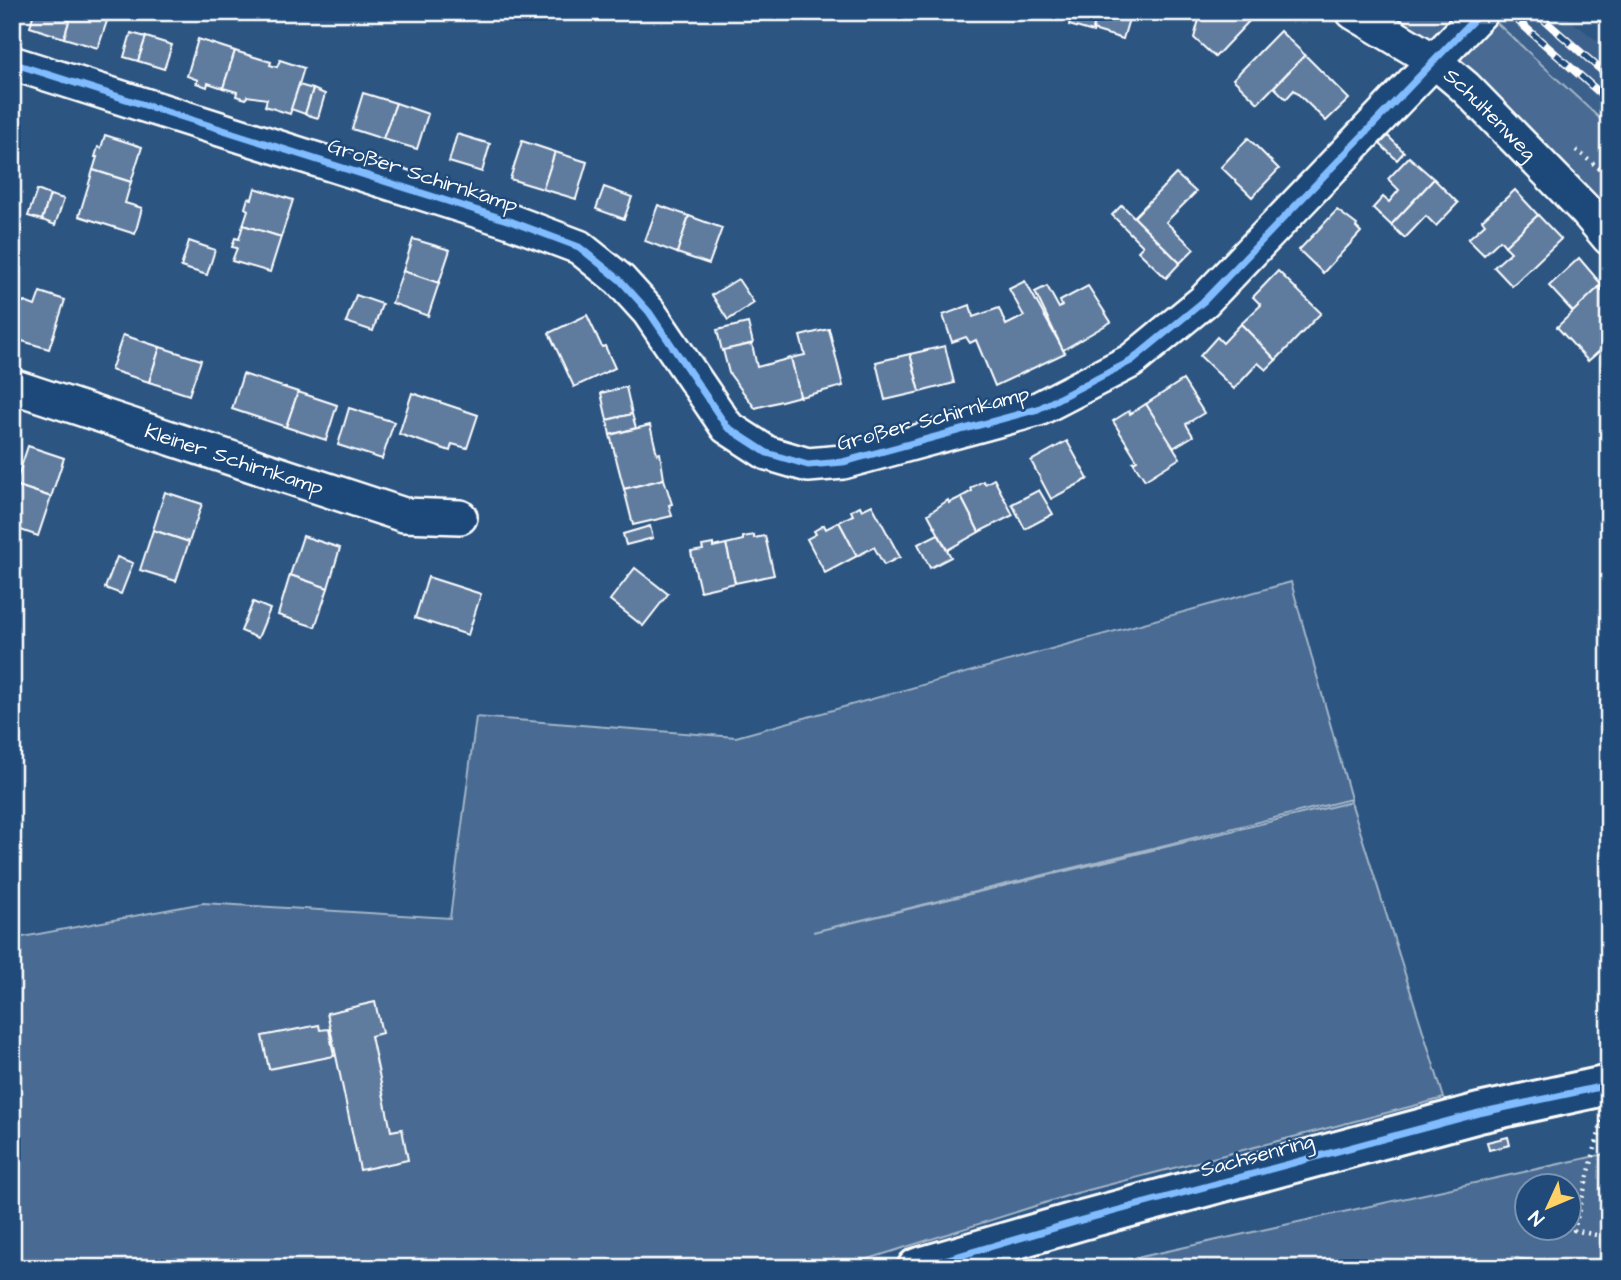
<svg xmlns="http://www.w3.org/2000/svg" width="1621" height="1280" viewBox="0 0 1621 1280" font-family="'Architects Daughter',sans-serif">
<style>
.built{fill:#3b618b}
.green{fill:#486b92;stroke:#a4b5c8;stroke-width:2;fill-rule:evenodd}
.building{fill:#5e7c9f;stroke:#fff;stroke-width:2}
.lines{fill:none;stroke-linecap:round;stroke-linejoin:round}
.minor-casing{stroke:#fff;stroke-width:38}
.tertiary-casing{stroke:#fff;stroke-width:44}
.path{stroke:#fff;stroke-width:4.5;stroke-dasharray:2 5;stroke-linecap:butt}
.minor{stroke:#1f4a7a;stroke-width:33}
.tertiary{stroke:#1f4a7a;stroke-width:38}
.rail-casing{stroke:#fff;stroke-width:8}
.rail{stroke:#1f4a7a;stroke-width:5;stroke-dasharray:16;stroke-linecap:butt}
.cycleway-casing{stroke:#1f4a7a;stroke-width:11}
.cycleway{stroke:#80bcff;stroke-width:7}
.labels{text-anchor:middle;stroke-width:5;stroke-linejoin:round;paint-order:stroke}
.street-label{font-size:21px;fill:#fff;stroke:#1f4a7a}
</style>
<rect width="100%" height="100%" fill="#2c5582"/>
<filter id="ink" filterUnits="userSpaceOnUse"><feTurbulence type="fractalNoise" baseFrequency=".0143" numOctaves="2"/><feDisplacementMap in="SourceGraphic" scale="14" xChannelSelector="R" yChannelSelector="G"/><feConvolveMatrix kernelMatrix="1 2 1 2 8 2 1 2 1" color-interpolation-filters="sRGB"/></filter>
<g filter="url(#ink)">
<path class="built" d="M1485,12H1560L1609,50V127Z"/>
<g class="green">
<path d="M1358,12H1485L1609,127V238Z"/>
<path d="M1291,582L1351,799L813,932L1351,802L1444,1098L1073,1194L840,1268H12V939L203,903L450,918L476,717L736,737Z"/>
<path d="M1609,1153V1268H1565L1512,1257L1510,1268H1091ZM1526,1186H1568V1228H1526Z"/>
</g>
<g class="building">
<path d="M34,12H72L64,38L30,27Z"/>
<path d="M72,12H110L98,48L64,38Z"/>
<path d="M1072,12H1097L1093,32L1069,25Z"/>
<path d="M1097,12H1131L1123,39L1093,30Z"/>
<path d="M1201,12H1243L1253,17L1215,57L1194,38Z"/>
<path d="M1280,31L1305,55L1258,103L1233,79Z"/>
<path d="M131,33L146,37L138,61L124,57Z"/>
<path d="M146,37L172,45L164,69L138,61Z"/>
<path d="M198,39L235,51L223,88L208,83L207,87L196,83L198,80L187,76Z"/>
<path d="M235,51L271,62L270,65L277,67L280,60L304,68L290,114L265,106L267,99L247,96L246,99L236,96L237,92L223,88Z"/>
<path d="M1305,55L1349,99L1326,121L1294,90L1286,99L1274,87Z"/>
<path d="M299,85L313,89L305,114L291,109Z"/>
<path d="M313,89L325,94L318,118L305,114Z"/>
<path d="M363,93L396,103L383,139L352,129Z"/>
<path d="M396,103L428,114L417,149L383,139Z"/>
<path d="M457,134L490,144L482,172L449,162Z"/>
<path d="M105,135L142,147L131,182L93,170L97,157H95L98,147L101,148Z"/>
<path d="M1388,136L1404,152L1397,160L1380,144Z"/>
<path d="M1248,138L1279,169L1252,197L1221,167Z"/>
<path d="M522,141L555,152L543,189L510,179Z"/>
<path d="M555,152L587,162L576,199L543,189Z"/>
<path d="M1409,157L1434,179L1391,225L1373,208L1383,197L1389,202L1399,190L1388,179Z"/>
<path d="M93,170L131,182L125,203L142,208L135,234L79,216Z"/>
<path d="M1176,174L1196,192L1166,222L1194,249L1180,263L1134,217Z"/>
<path d="M1434,179L1458,203L1436,226L1426,216L1405,238L1391,225Z"/>
<path d="M604,187L632,197L624,219L596,209Z"/>
<path d="M255,188L293,200L281,237L243,225L248,210L245,208L248,198L252,199Z"/>
<path d="M37,190L50,195L42,220L28,216Z"/>
<path d="M1515,190L1538,215L1505,246L1500,240L1484,255L1468,239L1485,224L1482,220Z"/>
<path d="M50,195L64,199L55,225L42,220Z"/>
<path d="M658,205L689,216L677,253L645,241Z"/>
<path d="M1122,205L1180,263L1166,278L1138,251L1143,246L1112,215Z"/>
<path d="M1337,210L1357,225L1356,227L1361,232L1323,273L1299,250Z"/>
<path d="M1538,215L1561,239L1512,286L1494,267L1511,252L1505,246Z"/>
<path d="M689,216L722,228L709,264L677,253Z"/>
<path d="M243,225L281,237L270,272L232,261L237,248L232,247L235,238L239,239Z"/>
<path d="M413,239L450,250L439,283L403,271Z"/>
<path d="M189,241L215,250L207,275L181,267Z"/>
<path d="M1579,258L1602,285L1573,312L1549,286Z"/>
<path d="M403,271L439,283L428,316L392,303Z"/>
<path d="M1278,271L1321,313L1276,360L1241,324L1261,305L1253,297Z"/>
<path d="M738,279L754,303L728,320L712,295Z"/>
<path d="M1025,281L1065,353L995,386L976,340L970,343L966,337L952,342L943,315L970,305L973,317L999,308L1006,325L1024,316L1009,289Z"/>
<path d="M1047,286L1059,308L1062,306L1060,301L1088,286L1111,322L1063,350L1035,292Z"/>
<path d="M1599,287L1609,298V343L1588,361L1557,327Z"/>
<path d="M40,292L65,300L49,349L12,338V330L22,301L35,306Z"/>
<path d="M356,295L382,304L373,331L346,322Z"/>
<path d="M12,298L22,301L12,330Z"/>
<path d="M587,315L602,347L605,346L615,368L574,387L549,333Z"/>
<path d="M748,323L753,343L722,351L717,330Z"/>
<path d="M1241,324L1276,360L1266,370L1258,363L1234,389L1200,356L1217,337L1223,343Z"/>
<path d="M829,329L843,386L800,397L791,358L805,355L800,336Z"/>
<path d="M123,335L160,347L149,382L111,370Z"/>
<path d="M752,344L757,367L791,358L800,396L755,408L729,373L723,350Z"/>
<path d="M945,346L954,383L920,392L910,354Z"/>
<path d="M160,347L201,360L189,395L149,382Z"/>
<path d="M910,354L920,392L885,400L876,362Z"/>
<path d="M243,374L298,392L286,427L232,409Z"/>
<path d="M1183,380L1204,413L1186,424L1193,436L1173,448L1146,404Z"/>
<path d="M626,387L632,414L607,420L601,393Z"/>
<path d="M298,392L337,405L326,440L286,427Z"/>
<path d="M412,393L478,415L467,448L452,444L450,451L399,434Z"/>
<path d="M1146,404L1180,458L1145,480L1133,462L1137,460L1113,421L1129,411L1130,414Z"/>
<path d="M349,408L394,422L382,459L338,445Z"/>
<path d="M632,414L636,428L610,435L607,420Z"/>
<path d="M650,425L657,454L660,453L664,479L624,489L610,435Z"/>
<path d="M1067,441L1088,479L1051,499L1031,461Z"/>
<path d="M28,446L64,458L51,497L15,485Z"/>
<path d="M664,479L672,504L669,505L672,516L633,525L624,489Z"/>
<path d="M994,479L1013,515L979,532L961,497L972,491L971,488L983,481L985,484Z"/>
<path d="M15,485L51,497L38,536L12,527V493Z"/>
<path d="M1039,490L1053,514L1025,529L1012,504Z"/>
<path d="M165,492L202,504L189,542L153,530Z"/>
<path d="M961,497L979,532L947,550L928,514L948,500L949,503Z"/>
<path d="M872,505L900,557L884,565L874,547L857,556L839,522L853,515L851,511L860,506L862,510Z"/>
<path d="M839,522L857,556L825,573L807,539L816,534L814,531L824,525L826,529Z"/>
<path d="M650,526L653,538L626,545L623,534Z"/>
<path d="M153,530L189,542L176,581L140,570Z"/>
<path d="M938,534L951,557L930,568L918,544Z"/>
<path d="M754,535V538L765,536L774,575L735,583L726,544L743,540V537Z"/>
<path d="M303,536L340,548L328,588L290,575Z"/>
<path d="M713,544V547L726,544L735,583L700,591L691,552L703,550L702,546Z"/>
<path d="M117,557L133,563L121,594L105,588Z"/>
<path d="M635,568L668,594L643,626L610,600Z"/>
<path d="M290,575L328,588L315,627L278,615Z"/>
<path d="M428,577L481,594L468,635L415,618Z"/>
<path d="M253,602L270,609L258,638L241,631Z"/>
<path d="M375,1002L382,1033L371,1036L391,1131L402,1129L408,1160L360,1170L327,1013Z"/>
<path d="M319,1025L320,1030L329,1029L334,1056L269,1069L262,1036Z"/>
<path d="M1508,1137L1510,1145L1489,1150L1487,1142Z"/>
</g>
<g class="lines">
<g class="minor-casing">
<g id="minor">
<path id="s1" d="M1353,12L1433,60L1465,87L1587,212L1609,238"/>
<path d="M12,63L510,221L579,247L620,280L649,312L727,427L767,453L808,465L843,462L1038,409L1131,361L1204,301L1481,12"/>
<path id="s2" d="M12,386L404,515L460,517"/>
</g>
</g>
<g class="tertiary-casing">
<path id="tertiary" d="M917,1268L1082,1220L1479,1113L1609,1085"/>
</g>
<g class="path">
<path d="M1576,150L1609,176"/>
<path d="M1602,1121L1574,1230L1609,1238"/>
</g>
<use href="#minor" class="minor"/>
<use href="#tertiary" class="tertiary"/>
<g class="rail-casing">
<g id="rail">
<path d="M1508,12L1609,101"/>
<path d="M1535,12L1609,77"/>
</g>
</g>
<use href="#rail" class="rail"/>
<g class="cycleway-casing">
<g id="cycleway">
<path d="M12,63L510,221L579,247L620,280L649,312L727,427L767,453L808,465L843,462L1038,409L1131,361L1204,301L1481,12"/>
<path d="M917,1268L1082,1220L1479,1113L1609,1085"/>
</g>
</g>
<use href="#cycleway" class="cycleway"/>
</g>
</g>
<g class="labels">
<g class="street-label">
<text dy="7" stroke="none"><textPath href="#s1" startOffset="172">Schultenweg</textPath></text>
<text transform="translate(423 175) rotate(18)" y="7">Großer Schirnkamp</text>
<text transform="translate(933 418) rotate(-15)" y="7">Großer Schirnkamp</text>
<text dy="7" stroke="none"><textPath href="#s2" startOffset="234">Kleiner Schirnkamp</textPath></text>
<text transform="translate(1257 1155) rotate(-15)" y="7">Sachsenring</text>
</g>
</g>
<rect width="1621" height="1280" fill="none" stroke="#1f4a7a" stroke-width="42"/>
<rect x="21" y="21" width="1579" height="1238" fill="none" stroke="#fff" stroke-width="2.5" filter="url(#ink)"/>
<g transform="translate(1548 1207) rotate(226)"><circle r="33" fill="#1f4a7a" stroke="#7992af" stroke-width="2"/>
<path d="M0-5L12 26L0 18L-12 26Z" fill="#ffd166"/>
<text y="-10" font-size="19" font-weight="bold" text-anchor="middle" fill="#ffffff">N</text>
</g>
</svg>
